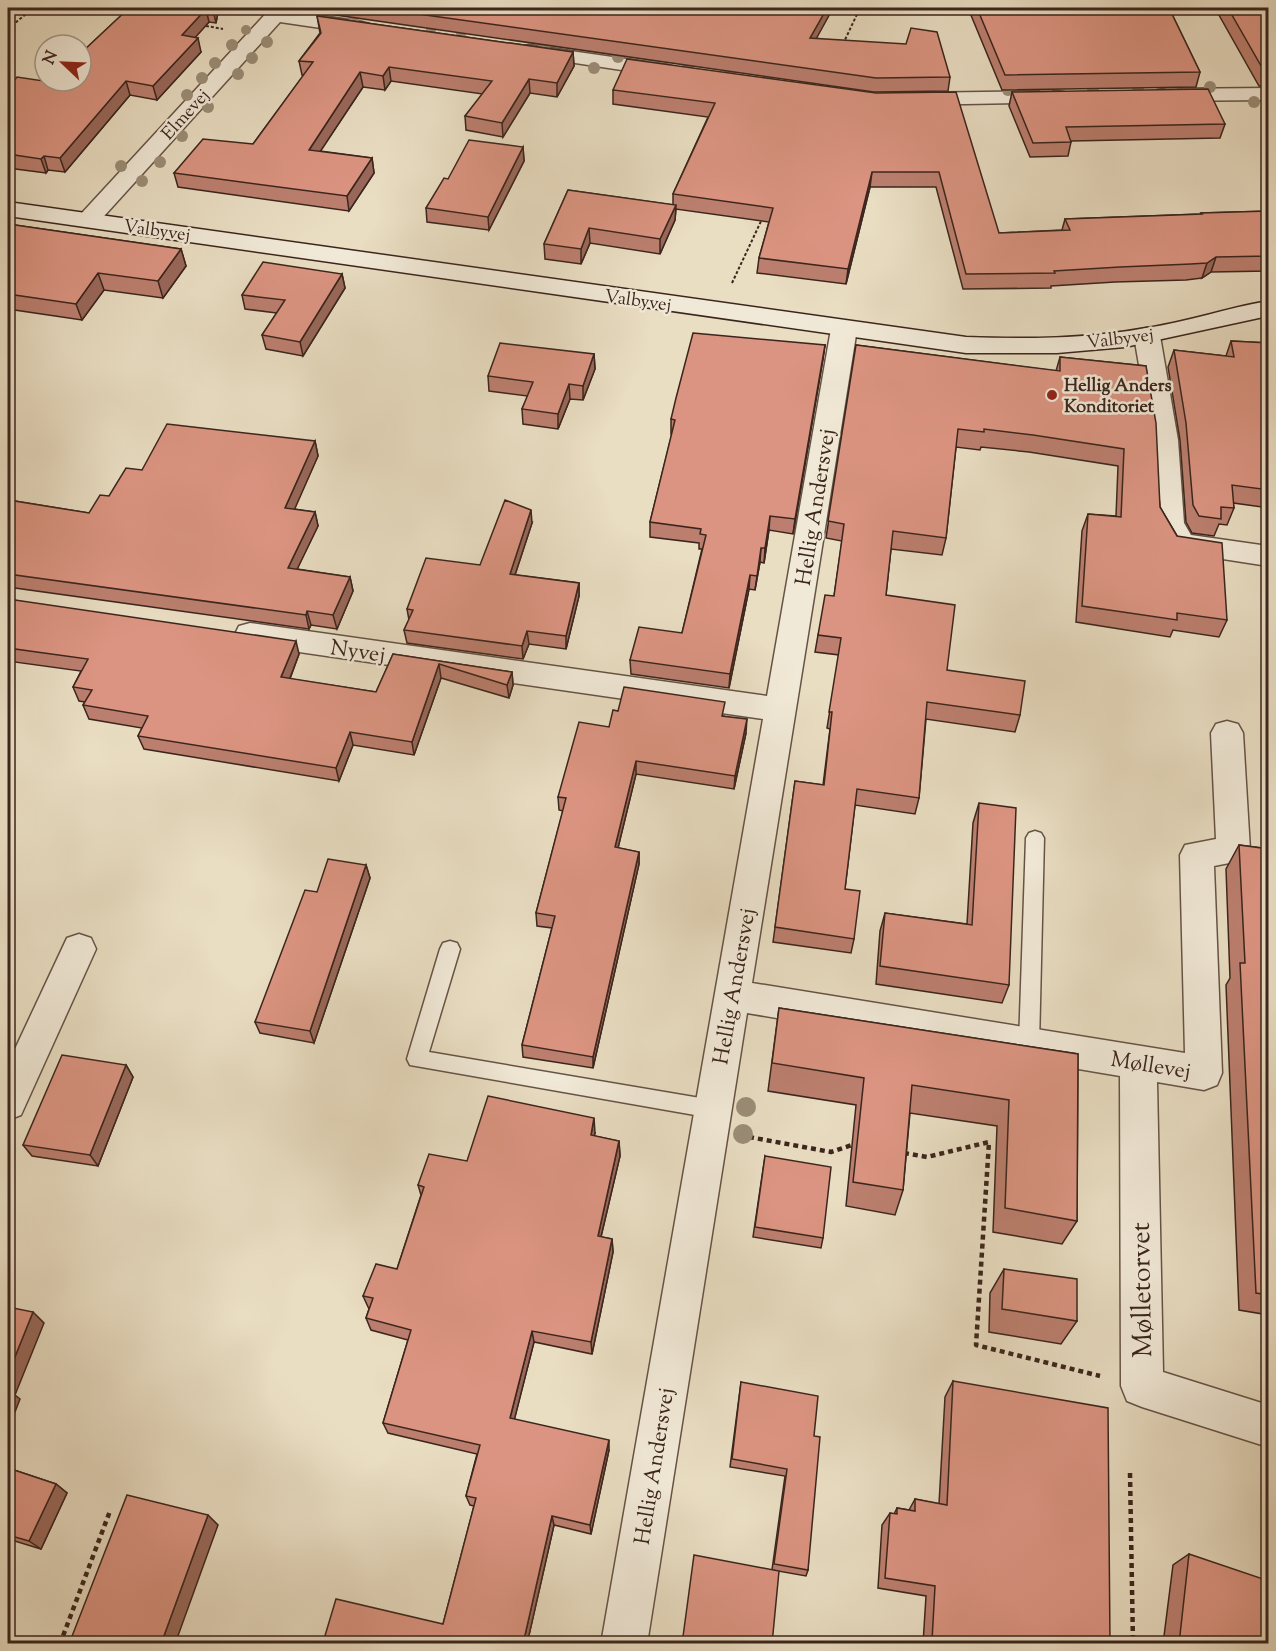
<svg xmlns="http://www.w3.org/2000/svg" width="1276" height="1651" viewBox="0 0 1276 1651" font-family="'Sorts Mill Goudy',serif">
<style>
.lines{fill:none;stroke-linecap:round;stroke-linejoin:round}
.lane-casing{stroke:#665346;stroke-width:3}
.street-casing{stroke:#665346;stroke-width:3}
.secondary-casing{stroke:#3b251d;stroke-width:3}
.path-far1{stroke:#3b251d;stroke-width:2;stroke-dasharray:3 2;stroke-linecap:butt}
.path{stroke:#3b251d;stroke-width:4.5;stroke-dasharray:5 4;stroke-linecap:butt}
.lane{fill:#f1e9d7;fill-rule:evenodd}
.street{fill:#f1e9d7;fill-rule:evenodd}
.secondary{fill:#f1e9d7;fill-rule:evenodd}
.tree{fill:#9b8d77}
.wall{fill:#bc7f6f;stroke:#3b251d;stroke-width:1.5}
.shaded-wall{fill:#99685a;stroke:#3b251d;stroke-width:1.5}
.building{fill:#db9481;stroke:#3b251d;stroke-width:1.5}
.poi-dot{fill:#8f2418;stroke:#f1e9d7;stroke-width:2}
.labels{text-anchor:middle;stroke-width:5;stroke-linejoin:round;paint-order:stroke}
.far-street-label{font-size:18px;fill:#3b251d;stroke:#f1e9d7}
.far-poi-label{font-size:18px;font-weight:bold;fill:#3b251d;stroke:#f1e9d7;text-anchor:start}
.street-label{font-size:22px;fill:#3b251d;stroke:#f1e9d7}
.near-street-label{font-size:27px;fill:#3b251d;stroke:#f1e9d7}
</style>
<rect width="100%" height="100%" fill="#e9ddc2"/>
<filter id="stains"><feTurbulence type="fractalNoise" baseFrequency=".00333" numOctaves="4"/><feColorMatrix values="0 0 0 0 .2 0 0 0 0 .09 0 0 0 0 .02 0 0 0 .5 -.17"/></filter>
<radialGradient id="worn" r=".72"><stop offset=".6" stop-color="#630" stop-opacity="0"/><stop offset="1" stop-color="#630" stop-opacity=".3"/></radialGradient>
<g class="lines">
<g class="lane-casing">
<g id="lane">
<path d="M1035,831L1041,833L1044,838L1039,1044L1036,1050L1029,1053L1022,1050L1019,1044L1026,838L1029,833Z"/>
<path d="M450,941L457,943L460,949L429,1052L712,1100L719,1102L722,1109L719,1116L712,1118L410,1065L407,1059L440,949L443,943Z"/>
</g>
</g>
<g class="street-casing">
<g id="street">
<path d="M271,8H292L290,11L362,22L369,24L372,28L369,32L362,34L280,22L96,225L88,227L80,225L76,220L80,215Z"/>
<path d="M529,45L668,65L675,67L679,71L675,75L668,77L522,55L519,51L522,47Z"/>
<path d="M1268,88V100L1165,101L1157,100L1154,95L1157,90L1165,89Z"/>
<path d="M1056,91L1064,92L1067,97L1064,102L913,105L905,104L902,99L905,94L913,93Z"/>
<path d="M844,321L853,324L857,329L752,983L1185,1053L1180,855L1185,845L1216,839L1211,733L1216,724L1227,721L1238,724L1243,733L1250,850L1245,860L1214,866L1222,1073L1217,1085L1204,1090L1157,1082L1163,1372L1268,1405V1447L1142,1407L1127,1401L1121,1386L1120,1076L747,1013L647,1644H601L763,719L250,645L239,642L235,634L239,626L250,623L767,696L831,329L835,324Z"/>
<path d="M1147,328L1156,330L1160,336L1178,440L1184,523L1191,535L1268,546V566L1171,551L1156,523L1152,440L1134,336L1138,330Z"/>
<path d="M79,934L91,938L96,949L21,1115L8,1120V1064L67,938Z"/>
</g>
</g>
<g class="secondary-casing">
<path id="secondary" d="M8,202L966,337C1026,339 1086,339 1146,328C1187,322 1227,308 1268,301V316L1125,347L1057,353H966L8,216Z"/>
</g>
<g class="path-far1">
<path d="M103,8L129,12"/>
<path d="M201,25L223,29"/>
<path d="M8,29L33,8"/>
<path d="M843,44L860,8"/>
<path d="M732,283L763,217"/>
</g>
<g class="path">
<path d="M749,1137L831,1152L855,1144"/>
<path d="M904,1153L927,1157L989,1142L976,1345L1100,1376"/>
<path d="M1130,1473L1133,1644"/>
<path d="M60,1644L110,1511"/>
</g>
<use href="#lane" class="lane"/>
<use href="#street" class="street"/>
<use href="#secondary" class="secondary"/>
</g>
<g class="tree">
<circle cx="354" cy="19" r="5"/>
<circle cx="246" cy="30" r="5"/>
<circle cx="431" cy="30" r="5"/>
<circle cx="461" cy="34" r="5"/>
<circle cx="267" cy="42" r="6"/>
<circle cx="232" cy="45" r="6"/>
<circle cx="544" cy="46" r="6"/>
<circle cx="618" cy="57" r="6"/>
<circle cx="252" cy="58" r="6"/>
<circle cx="651" cy="61" r="6"/>
<circle cx="215" cy="63" r="6"/>
<circle cx="688" cy="66" r="6"/>
<circle cx="594" cy="68" r="6"/>
<circle cx="729" cy="72" r="6"/>
<circle cx="238" cy="74" r="6"/>
<circle cx="202" cy="78" r="6"/>
<circle cx="769" cy="78" r="6"/>
<circle cx="808" cy="83" r="6"/>
<circle cx="1210" cy="87" r="6"/>
<circle cx="1138" cy="88" r="6"/>
<circle cx="1171" cy="88" r="6"/>
<circle cx="1093" cy="89" r="6"/>
<circle cx="1008" cy="90" r="6"/>
<circle cx="1046" cy="90" r="6"/>
<circle cx="885" cy="92" r="6"/>
<circle cx="187" cy="95" r="6"/>
<circle cx="1254" cy="102" r="6"/>
<circle cx="208" cy="107" r="6"/>
<circle cx="182" cy="136" r="6"/>
<circle cx="160" cy="162" r="6"/>
<circle cx="121" cy="166" r="6"/>
<circle cx="142" cy="181" r="6"/>
<circle cx="746" cy="1107" r="10"/>
<circle cx="743" cy="1134" r="10"/>
</g>
<g class="wall">
<path d="M119,8H223L218,12L216,23L209,22L195,37L201,52L157,100L130,95L65,172L48,170L46,173L8,168V88L50,82L128,9Z"/>
<path d="M315,8H833L816,38L950,77L948,91L874,92L315,12Z"/>
<path d="M968,8H1169L1200,72L1196,87L1002,90Z"/>
<path d="M1215,8H1269V86H1259Z"/>
<path d="M317,16L573,52L574,66L557,97L530,93L503,137L466,130L465,116L483,94L391,81L385,90L363,87L320,151L372,158L374,173L349,211L178,187L174,173L253,144L304,75H302L299,61L320,33Z"/>
<path d="M613,90L876,93L999,233L1062,230L1065,219L1201,214V213L1269,211V271L1211,272L1202,278L1186,280L1115,282L1051,286V288L963,289L936,187H870L846,284L757,273L759,258L769,222L676,209L675,220L660,254L590,243L581,264L545,259L544,244L568,190L673,205V194L708,117L613,104Z"/>
<path d="M1012,92L1225,124L1220,138L1071,141V142L1068,156L1030,157L1009,106Z"/>
<path d="M523,147L524,161L489,230L427,222L426,208L448,179Z"/>
<path d="M8,224L181,249L186,266L163,298L104,290L82,320L8,309Z"/>
<path d="M342,274L345,288L303,356L266,349L262,335L277,313L245,309L242,295Z"/>
<path d="M1231,341L1269,343V508L1233,503L1234,508L1227,525L1219,524L1214,536L1192,533L1186,522L1180,440L1168,367L1174,350L1226,356Z"/>
<path d="M825,345L823,359L793,534L769,530L764,563L760,562L755,590L749,589L729,688L631,674L630,660L682,633L702,549H699V543L650,537V522L672,434H671V419Z"/>
<path d="M856,345L1056,371L1060,357L1146,366L1160,507L1227,620L1219,637L1173,630L1170,637L1076,622L1082,531L1088,514L1116,516L1118,466L1029,452L981,447L980,450L956,447L946,538L942,555L891,549L886,595L947,670L1020,715L1015,732L926,719L919,798L915,814L855,805L845,889L854,939L851,953L773,942L795,781L823,785L830,729L827,728L839,655L815,652L818,635L834,596L842,541L826,538Z"/>
<path d="M594,354L595,369L583,400L570,399L558,429L523,424L522,409L528,396L489,391L488,376Z"/>
<path d="M315,441L318,456L294,509L315,512L318,526L297,569L350,577L353,591L337,629L311,625L309,629L8,587V500L89,513L142,470Z"/>
<path d="M532,523L515,575L579,583V596L566,649L529,644L523,659L407,643L404,630L409,620L407,609L480,565Z"/>
<path d="M8,599L299,654L290,679L376,692L393,654L512,672L513,685L509,698L441,678L414,755L353,745L339,781L144,749L138,736L142,728L89,719L83,705L85,702L79,701L73,687L81,671L8,661V663Z"/>
<path d="M724,716L746,733L734,789L636,774L618,848L639,852V864L593,1068L523,1057L522,1045L552,928L537,926L536,913L563,811L559,810L558,797L609,727Z"/>
<path d="M979,803L1009,985L1002,1003L876,984L880,931L885,913L967,924L973,823Z"/>
<path d="M1239,845L1269,849V1315L1239,1310L1226,985L1230,978L1226,869Z"/>
<path d="M366,865L370,878L314,1043L260,1033L255,1022L317,892Z"/>
<path d="M779,1008L1078,1054L1077,1221L1062,1244L993,1232L997,1126L910,1113L903,1190L895,1215L846,1206L856,1105L768,1091Z"/>
<path d="M126,1065L133,1077L98,1166L32,1156L23,1145Z"/>
<path d="M595,1133L594,1136L619,1141L620,1156L601,1237L612,1239L613,1252L592,1354L534,1342L514,1420L609,1450L591,1534L554,1525L527,1644H329L324,1639L443,1624L474,1506L470,1505L466,1496L477,1454L388,1433L383,1423L408,1340L371,1330L366,1318L369,1309L363,1296L397,1269L421,1195L418,1185L467,1161Z"/>
<path d="M765,1156L823,1238L821,1248L753,1237Z"/>
<path d="M1004,1269L1077,1321L1061,1344L989,1332L990,1293Z"/>
<path d="M953,1381L1110,1644H923L926,1596L878,1588L882,1525L890,1513L894,1514L897,1508L909,1510L915,1499L939,1504L945,1397Z"/>
<path d="M741,1382L814,1436L808,1570L806,1576L772,1570L785,1476L730,1467Z"/>
<path d="M8,1468L56,1484L67,1493L41,1549L8,1539Z"/>
<path d="M1189,1554L1269,1644H1163L1173,1565Z"/>
</g>
<g class="shaded-wall">
<path d="M8,8H17L8,17Z"/>
<path d="M214,8H223L218,12L216,23L213,10Z"/>
<path d="M827,8H833L809,52L810,38Z"/>
<path d="M206,9L209,22L185,49L182,35Z"/>
<path d="M198,38L201,52L157,100L153,86Z"/>
<path d="M573,52L574,66L557,97V83Z"/>
<path d="M389,67L391,81L385,90L383,76Z"/>
<path d="M360,72L363,87L312,164L309,150Z"/>
<path d="M529,79L530,93L503,137L502,123Z"/>
<path d="M126,81L130,95L65,172L60,158Z"/>
<path d="M523,147L524,161L489,230L488,217Z"/>
<path d="M44,156L48,170L46,173L41,159Z"/>
<path d="M372,158L374,173L349,211L347,196Z"/>
<path d="M872,172L870,187L846,284L848,269Z"/>
<path d="M676,205L675,220L660,254V239Z"/>
<path d="M589,228L590,243L581,264V249Z"/>
<path d="M181,249L186,266L163,298L158,281Z"/>
<path d="M1216,257L1211,272L1202,278L1207,263Z"/>
<path d="M98,273L104,290L82,320L76,304Z"/>
<path d="M342,274L345,288L303,356L300,342Z"/>
<path d="M825,345L823,359L793,534L795,519Z"/>
<path d="M594,354L595,369L583,400V386Z"/>
<path d="M569,384L570,399L558,429V414Z"/>
<path d="M315,441L318,456L289,522L285,508Z"/>
<path d="M531,510L532,523L511,587L510,574Z"/>
<path d="M315,512L318,526L291,582L288,568Z"/>
<path d="M770,516L769,530L764,563L765,548Z"/>
<path d="M761,548L760,562L755,590Z"/>
<path d="M750,575L749,589L729,688L730,674Z"/>
<path d="M350,577L353,591L337,629L333,615Z"/>
<path d="M579,583V596L566,649V636Z"/>
<path d="M307,611L311,625L309,629L306,615Z"/>
<path d="M527,631L529,644L523,659L522,646Z"/>
<path d="M296,641L299,654L285,691L281,677Z"/>
<path d="M439,664L441,678L414,755L412,742Z"/>
<path d="M512,672L513,685L509,698L507,685Z"/>
<path d="M747,719L746,733L734,789L735,776Z"/>
<path d="M350,732L353,745L339,781L336,768Z"/>
<path d="M636,761V774L615,860V847Z"/>
<path d="M639,852V864L593,1068V1057Z"/>
<path d="M366,865L370,878L314,1043L310,1031Z"/>
<path d="M126,1065L133,1077L98,1166L90,1155Z"/>
<path d="M594,1118L595,1133L591,1150V1135Z"/>
<path d="M619,1141L620,1156L598,1249V1236Z"/>
<path d="M612,1239L613,1252L592,1354L591,1342Z"/>
<path d="M33,1312L44,1323L15,1395L20,1399L8,1430V1374Z"/>
<path d="M532,1331L534,1342L512,1429L510,1418Z"/>
<path d="M609,1440V1450L591,1534L590,1525Z"/>
<path d="M56,1484L67,1493L41,1549L29,1541Z"/>
<path d="M208,1515L218,1525L175,1644H161Z"/>
<path d="M552,1516L554,1525L527,1644H523Z"/>
</g>
<g class="building">
<path d="M129,8H214L213,10L206,9L182,35L198,38L153,86L126,81L60,158L44,156L41,159L8,154V88L17,77L50,82L52,81H81V53Z"/>
<path d="M375,8H827L810,38L906,44L911,28L937,32L950,77L876,78Z"/>
<path d="M977,8H1169L1200,72L1005,75Z"/>
<path d="M1228,8H1269V71H1264Z"/>
<path d="M317,16L573,52L557,83L529,79L502,123L465,116L492,81L389,67L383,76L360,72L309,150L372,158L347,196L174,173L203,139L253,144L313,62L299,61L321,33Z"/>
<path d="M627,59L876,93L956,92L999,233L1070,230L1065,219L1202,214L1201,213L1269,211V256L1216,257L1207,263L1191,264L1120,267L1054,271L1055,273L966,274L939,172H872L848,269L759,258L773,208L673,194L715,103L613,90Z"/>
<path d="M1208,89L1225,124L1066,127L1071,142L1033,143L1012,92Z"/>
<path d="M469,140L523,147L488,217L426,208L444,178L448,179Z"/>
<path d="M568,190L676,205L660,239L589,228L581,249L544,244Z"/>
<path d="M8,224L181,249L158,281L98,273L76,304L8,294Z"/>
<path d="M263,262L342,274L300,342L262,335L285,300L242,295Z"/>
<path d="M693,333L825,345L795,519L770,516L765,548H761L757,576L750,575L730,674L630,660L639,627L682,633L706,535L700,534L701,529L650,522L675,420L671,419L676,398Z"/>
<path d="M1231,341L1269,343V490L1232,485L1234,508L1221,507V519L1199,516L1193,505L1186,423L1174,350L1234,357Z"/>
<path d="M500,343L594,354L583,386L569,384L558,414L522,409L533,382L488,376Z"/>
<path d="M856,345L1060,371V357L1146,366L1156,423L1160,507L1177,536L1222,543L1227,620L1177,613V620L1082,606L1088,514L1121,517L1124,449L1033,435L984,429V432L958,429L946,538L893,531L886,595L955,605L947,670L1025,681L1020,715L927,702L919,798L857,789L845,889L860,891L854,939L775,927L795,781L824,785L832,712H829L841,638L818,635L825,595L834,596L844,524L828,521Z"/>
<path d="M167,424L315,441L285,508L315,512L288,568L350,577L333,615L307,611L306,615L8,574V500L89,513L100,495L109,496L126,468L142,470Z"/>
<path d="M505,500L531,510L510,574L579,583L566,636L527,631L522,646L404,630L413,610L407,609L426,558L480,565Z"/>
<path d="M8,599L296,641L281,677L376,692L393,654L512,672L507,685L439,664L412,742L350,732L336,768L138,736L148,716L83,705L92,690L73,687L88,659L8,648Z"/>
<path d="M624,687L725,702L722,716L747,719L735,776L636,761L615,847L639,852L593,1057L522,1045L555,916L536,913L566,798L558,797L579,722L609,727L613,710L618,711Z"/>
<path d="M979,803L1016,808L1009,985L880,966L885,913L972,925Z"/>
<path d="M1239,845L1269,849V1295L1256,1293L1240,963H1245Z"/>
<path d="M328,859L366,865L310,1031L255,1022L305,890L317,892Z"/>
<path d="M779,1008L1078,1054L1077,1221L1005,1208L1009,1100L912,1085L903,1190L853,1182L864,1078L772,1063Z"/>
<path d="M62,1055L126,1065L90,1155L23,1145Z"/>
<path d="M488,1096L594,1118L591,1135L619,1141L598,1236L612,1239L591,1342L532,1331L510,1418L609,1440L590,1525L552,1516L523,1644H341L324,1639L336,1599L443,1624L476,1498L466,1496L480,1445L383,1423L411,1330L366,1318L373,1298L363,1296L376,1264L397,1269L424,1187L418,1185L429,1154L467,1161Z"/>
<path d="M765,1156L831,1167L823,1238L755,1227Z"/>
<path d="M1004,1269L1077,1279V1321L1002,1309Z"/>
<path d="M8,1307L33,1312L8,1374Z"/>
<path d="M953,1381L1108,1408L1110,1644H946L932,1641L935,1586L885,1578L890,1513L897,1514V1508L915,1511V1499L947,1505Z"/>
<path d="M741,1382L818,1396L814,1436L820,1437L808,1570L774,1564L787,1469L732,1459Z"/>
<path d="M8,1468L56,1484L29,1541L8,1535Z"/>
<path d="M127,1495L208,1515L161,1644H69Z"/>
<path d="M1189,1554L1269,1581V1644H1179Z"/>
<path d="M694,1555L779,1571L772,1644H682Z"/>
</g>
<circle class="poi-dot" cx="1052" cy="395" r="6"/>
<g class="labels">
<g class="far-street-label">
<text transform="translate(185 114) rotate(-48)" y="6">Elmevej</text>
<text transform="translate(157 230) rotate(8)" y="6">Valbyvej</text>
<text transform="translate(638 300) rotate(8)" y="6">Valbyvej</text>
<text transform="translate(1120 338) rotate(-7)" y="6">Valbyvej</text>
</g>
<g class="far-poi-label">
<text x="1064" y="391">Hellig Anders<tspan x="1064" dy="21">Konditoriet</tspan></text>
</g>
<g class="street-label">
<text transform="translate(814 507) rotate(-81)" y="8">Hellig Andersvej</text>
<text transform="translate(358 650) rotate(8)" y="8">Nyvej</text>
<text transform="translate(733 986) rotate(-80)" y="8">Hellig Andersvej</text>
<text transform="translate(1151 1064) rotate(9)" y="8">Møllevej</text>
<text transform="translate(653 1466) rotate(-81)" y="8">Hellig Andersvej</text>
</g>
<g class="near-street-label">
<text transform="translate(1141 1290) rotate(-91)" y="9">Mølletorvet</text>
</g>
</g>
<rect width="1276" height="1651" fill="none" stroke="#e9ddc2" stroke-width="30"/>
<rect x="9" y="9" width="1258" height="1633" fill="none" stroke="#3b251d" stroke-width="3"/>
<rect x="15" y="15" width="1246" height="1621" fill="none" stroke="#3b251d" stroke-width="1.5"/>
<g transform="translate(63 63) rotate(293)"><circle r="28" fill="#f1e9d7" stroke="#a89b8d" stroke-width="1.5"/>
<path d="M0-4.5L10 22L0 15L-10 22Z" fill="#8f2418"/>
<text y="-9" font-size="16" font-weight="bold" text-anchor="middle" fill="#3b251d">N</text>
</g>
<rect width="100%" height="100%" filter="url(#stains)"/>
<rect width="100%" height="100%" fill="url(#worn)"/>
</svg>
